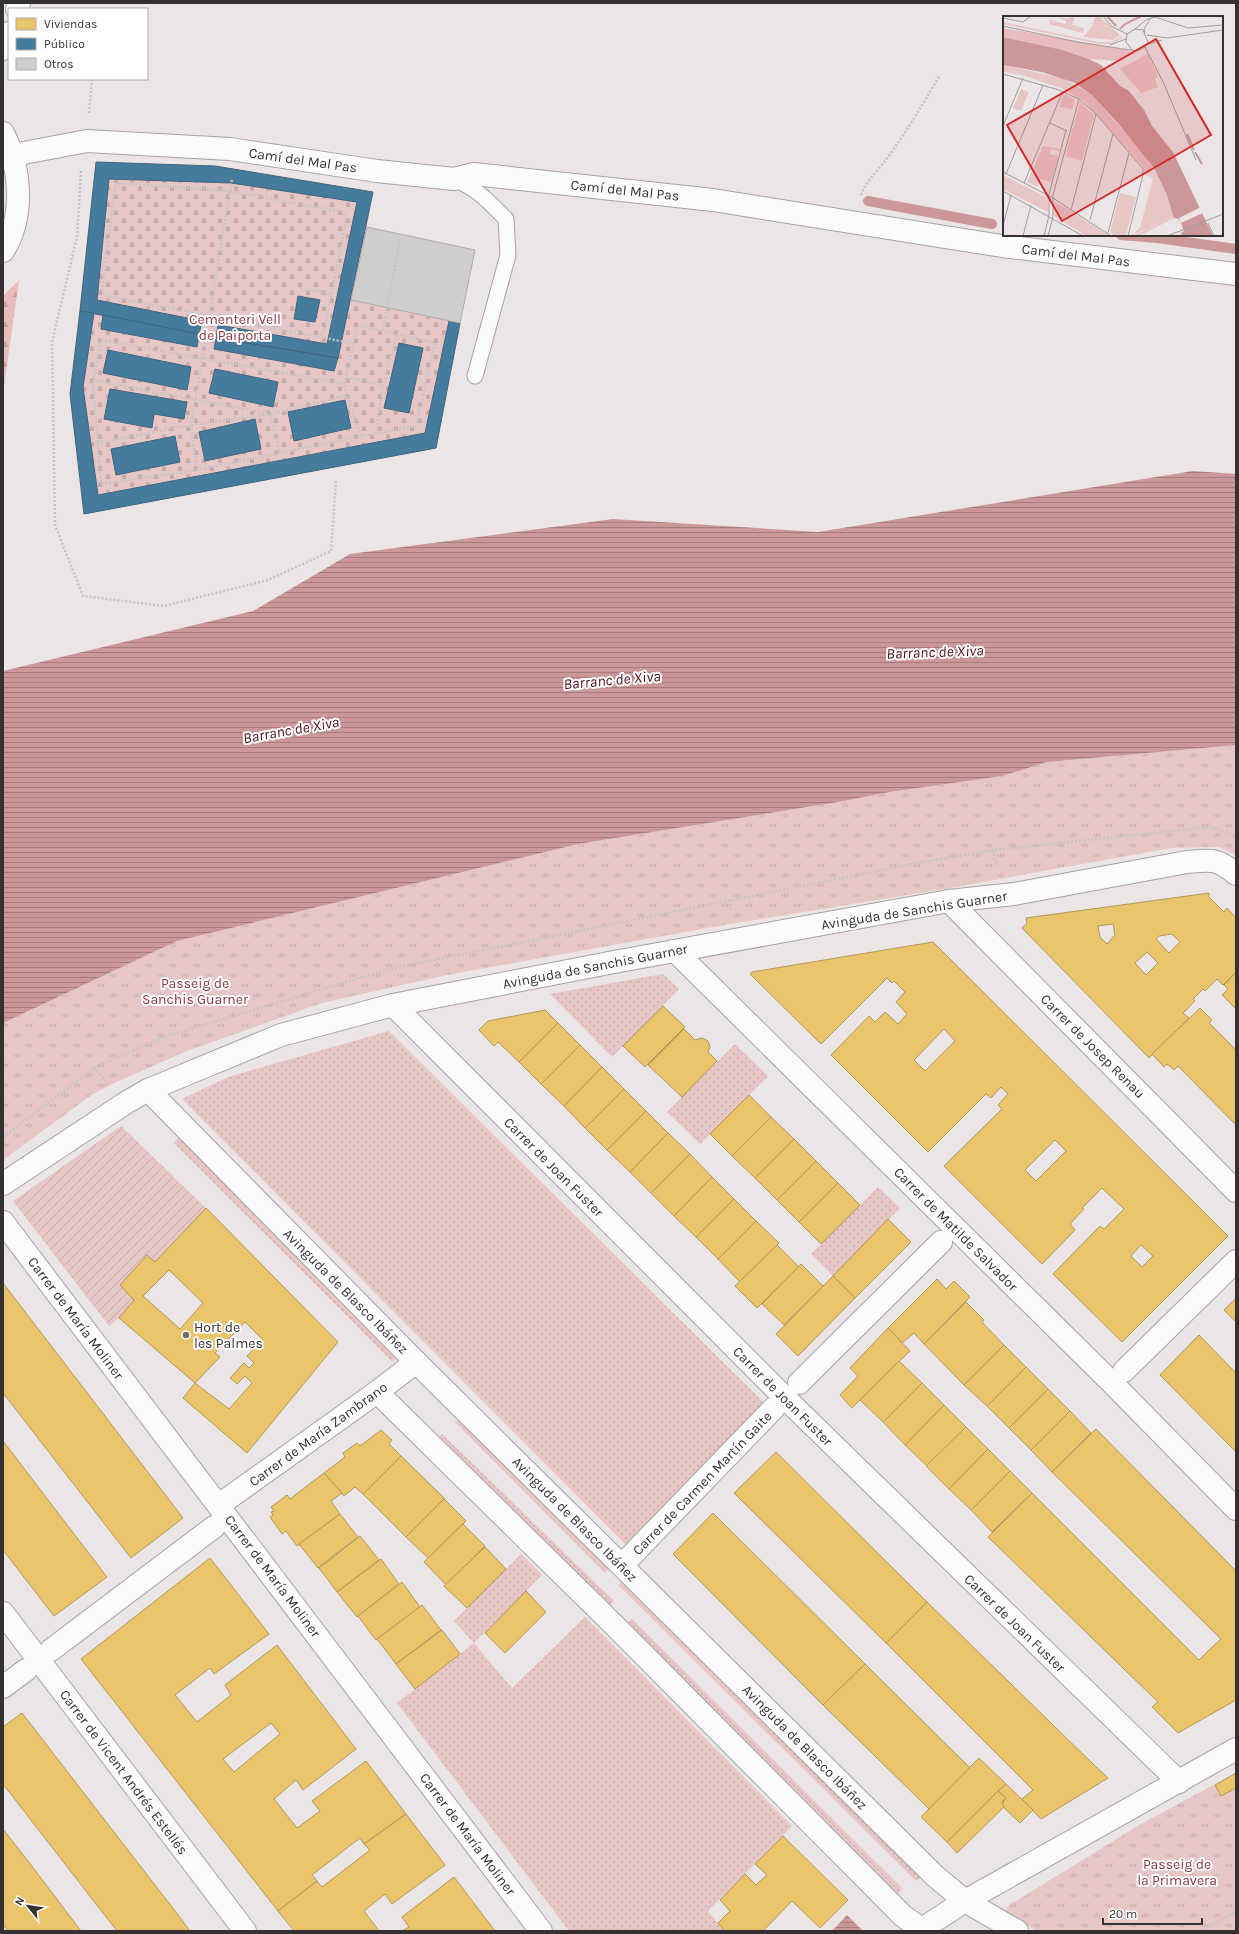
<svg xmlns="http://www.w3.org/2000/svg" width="1239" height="1934" viewBox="0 0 1239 1934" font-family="Karla,sans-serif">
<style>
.grass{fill:url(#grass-dots)}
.forest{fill:url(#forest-firs)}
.cemetery{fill:url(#cemetery-stones)}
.park{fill:url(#park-tufts)}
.garden{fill:url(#garden-furrows)}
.water{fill:url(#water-rules)}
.homes{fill:#e9c46a;stroke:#b39859;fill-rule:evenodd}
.public{fill:#457b9d;stroke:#40657d}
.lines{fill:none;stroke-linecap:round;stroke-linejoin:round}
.stream{stroke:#cc9799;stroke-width:10}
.building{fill:#d0cdcd;stroke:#afaead}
.lane-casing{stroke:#a6a2a2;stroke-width:17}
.street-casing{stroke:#a6a2a2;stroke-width:24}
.secondary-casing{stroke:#a6a2a2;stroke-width:24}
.path{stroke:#c6c5c5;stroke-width:2.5;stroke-dasharray:2 2;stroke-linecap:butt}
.lane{stroke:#fcfbfb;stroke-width:15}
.street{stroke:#fcfbfb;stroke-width:22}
.secondary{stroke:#fcfbfb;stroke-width:22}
.poi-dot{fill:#757070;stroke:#fff;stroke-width:1.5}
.labels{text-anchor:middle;stroke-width:4;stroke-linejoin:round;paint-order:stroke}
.street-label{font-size:14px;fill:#353131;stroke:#fff}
.park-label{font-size:14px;fill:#8f353d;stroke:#fff}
.poi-label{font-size:14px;fill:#353131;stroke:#fff;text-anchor:start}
.water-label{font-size:15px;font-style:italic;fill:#4f0c16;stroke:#fff}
.inset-river{fill:none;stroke:#cc9799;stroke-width:2}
.inset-road{fill:none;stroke:#a29d9d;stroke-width:1}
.view{fill:#d62828;fill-opacity:0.15;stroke:#d62828;stroke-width:2}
.inset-edge{fill:none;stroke:#353131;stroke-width:2}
</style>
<defs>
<pattern id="grass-dots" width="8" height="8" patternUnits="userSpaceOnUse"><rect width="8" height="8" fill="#e7c6c6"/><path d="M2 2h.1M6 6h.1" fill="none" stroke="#c7abab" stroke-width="1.8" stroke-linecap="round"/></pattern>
<pattern id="forest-firs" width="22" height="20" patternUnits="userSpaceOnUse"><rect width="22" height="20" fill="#e8bcbc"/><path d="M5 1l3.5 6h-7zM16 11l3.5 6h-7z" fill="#c8a2a2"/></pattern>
<pattern id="cemetery-stones" width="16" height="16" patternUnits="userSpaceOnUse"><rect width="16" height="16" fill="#e7c6c6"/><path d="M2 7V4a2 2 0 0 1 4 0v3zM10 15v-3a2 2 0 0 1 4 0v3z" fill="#c7abab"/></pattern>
<pattern id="park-tufts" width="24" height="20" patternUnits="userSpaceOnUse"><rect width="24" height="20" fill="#e7c6c6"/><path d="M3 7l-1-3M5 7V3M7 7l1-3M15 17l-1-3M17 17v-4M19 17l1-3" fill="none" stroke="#c7abab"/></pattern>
<pattern id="garden-furrows" width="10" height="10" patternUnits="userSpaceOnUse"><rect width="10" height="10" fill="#e7c6c6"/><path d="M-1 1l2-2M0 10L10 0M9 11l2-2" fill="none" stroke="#c7abab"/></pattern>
<pattern id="water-rules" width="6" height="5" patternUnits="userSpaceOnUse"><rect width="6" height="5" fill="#cc9799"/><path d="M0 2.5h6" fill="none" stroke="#a67c7d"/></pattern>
</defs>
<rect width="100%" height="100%" fill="#ebe5e5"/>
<g class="grass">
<path d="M663,974L679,989L612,1057L550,994Z"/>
<path d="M389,1031L766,1405L626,1545L182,1099L228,1077Z"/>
<path d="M735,1044L768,1076L700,1144L667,1112Z"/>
<path d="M179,1137L397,1357L393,1362L174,1143Z"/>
<path d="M878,1187L900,1208L833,1276L811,1254Z"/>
<path d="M461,1416L612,1564L605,1573L455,1422Z"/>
<path d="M442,1434L614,1601L606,1608L435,1441Z"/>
<path d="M521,1554L542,1575L474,1643L512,1688L585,1617L792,1826L708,1911L725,1931H569L397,1703L474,1643L454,1621Z"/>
<path d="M626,1578L923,1875L916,1881L618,1585Z"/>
<path d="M632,1619L903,1889L896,1895L626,1625Z"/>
</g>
<path class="forest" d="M19,280L3,393V398V296Z"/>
<path class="cemetery" d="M96,162L215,166L373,192L367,227L475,250L436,448L84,514L70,394Z"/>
<g class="park">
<path d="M1236,745V855L1219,847L1171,848L944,889L724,925L447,975L322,1003L187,1051L110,1085L93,1094L3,1160V1023L177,941L578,844L838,802L890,792L1002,776L1047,762Z"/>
<path d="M1236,1773V1931H1037L1008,1915L1006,1912L1008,1906L1141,1824Z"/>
</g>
<path class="garden" d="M121,1126L206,1208L155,1262L147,1256L120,1284L134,1300L119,1318L109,1326L13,1201Z"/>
<g class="water">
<path d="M1193,471L1236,474V745L1047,762L1002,776L890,792L838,802L578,844L177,941L3,1023V671L253,611L350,554L613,519L818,532Z"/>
<path d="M847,1915L863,1931H832Z"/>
</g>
<g class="homes">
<path d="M1209,893V897L1224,912L1227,908L1236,918V972L1223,985L1217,979L1205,991L1203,989L1193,999L1195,1001L1183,1013L1189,1018L1149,1058L1022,928L1027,923L1026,918ZM1113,924L1115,935L1107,944L1100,937L1098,926ZM1172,934L1180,942L1169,953L1156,939L1159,936ZM1147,952L1158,963L1146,975L1135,963Z"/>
<path d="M933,942L1228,1236L1122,1342L1053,1274L1100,1226L1104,1229L1124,1209L1102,1188L1082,1208L1084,1209L1070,1224L1075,1230L1042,1264L944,1166L1002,1109L998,1105L1008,1094L1001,1087L991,1098L986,1094L928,1152L831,1055L869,1016L875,1022L885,1012L898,1024L907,1014L896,1002L905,992L894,981L892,983L887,978L821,1044L750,974L752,972ZM944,1029L955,1041L925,1071L914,1060ZM1055,1140L1066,1151L1036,1181L1025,1170ZM1141,1245L1153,1256L1142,1267L1131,1256Z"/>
<path d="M1236,972V1009L1222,995L1228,989L1224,985Z"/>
<path d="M663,1006L685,1027L645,1067L623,1046Z"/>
<path d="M1200,1008L1212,1020L1209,1023L1236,1050V1125L1178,1066L1174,1070L1167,1064L1164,1067L1152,1054Z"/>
<path d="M545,1010L558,1023L519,1062L498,1042L494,1046L479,1030L488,1021Z"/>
<path d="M558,1023L580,1045L541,1084L519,1062Z"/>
<path d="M684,1029L695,1040L702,1038L708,1041L710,1047L708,1052L717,1061L682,1097L648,1065Z"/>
<path d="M580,1045L602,1067L564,1106L541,1084Z"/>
<path d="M602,1067L624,1089L585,1128L564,1106Z"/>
<path d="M624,1089L646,1111L607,1150L585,1128Z"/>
<path d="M749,1095L771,1117L732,1156L710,1134Z"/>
<path d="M646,1111L668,1133L630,1172L607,1150Z"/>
<path d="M771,1117L794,1139L755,1178L732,1156Z"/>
<path d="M668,1133L690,1154L651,1193L630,1172Z"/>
<path d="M794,1139L816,1161L777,1200L755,1178Z"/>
<path d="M690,1154L712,1177L674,1216L651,1193Z"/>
<path d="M816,1161L838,1183L799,1222L777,1200Z"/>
<path d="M712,1177L734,1199L696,1237L674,1216Z"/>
<path d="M838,1183L860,1205L821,1244L799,1222Z"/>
<path d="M734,1199L756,1221L718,1259L696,1237Z"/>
<path d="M206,1208L338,1342L247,1453L183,1398L195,1383L119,1318L134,1300L120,1285L147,1255L155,1262ZM169,1270L203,1303L180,1329L143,1296ZM245,1322L263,1340L247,1356L254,1363L249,1368L244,1363L230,1378L237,1384L245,1376L252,1383L229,1409L195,1383L220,1357L215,1353Z"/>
<path d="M888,1219L911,1242L855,1298L833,1276Z"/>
<path d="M756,1221L779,1243L740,1282L718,1259Z"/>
<path d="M777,1245L799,1267L757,1308L735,1286Z"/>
<path d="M801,1264L823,1286L784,1325L762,1304Z"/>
<path d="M833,1276L855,1298L798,1356L776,1334Z"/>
<path d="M937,1279L946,1289L954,1281L970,1297L924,1344L914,1333L902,1343L888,1328Z"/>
<path d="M3,1283L183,1518L131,1558L3,1393Z"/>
<path d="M1236,1298V1322L1224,1310Z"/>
<path d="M966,1302L984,1320L982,1322L1004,1345L964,1385L924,1344Z"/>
<path d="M888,1328L910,1351L852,1408L840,1395L858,1376L850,1368Z"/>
<path d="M1199,1335L1236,1373V1452L1160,1375Z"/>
<path d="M1004,1345L1026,1367L987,1406L964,1385Z"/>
<path d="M899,1361L922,1383L883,1422L860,1400Z"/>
<path d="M1026,1367L1048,1389L1009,1428L987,1406Z"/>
<path d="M922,1383L944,1405L905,1445L883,1422Z"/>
<path d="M1048,1389L1070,1411L1031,1450L1009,1428Z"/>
<path d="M944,1405L966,1427L927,1466L905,1445Z"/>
<path d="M1070,1411L1091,1433L1052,1472L1031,1450Z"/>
<path d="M966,1427L988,1449L949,1489L926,1466Z"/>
<path d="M1096,1429L1236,1571V1700L1178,1733L1152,1707L1158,1702L988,1537L1032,1493L1199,1660L1209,1650L1221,1639L1052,1472Z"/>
<path d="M381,1430L392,1440L389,1444L401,1456L363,1494L355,1487L344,1496L324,1473L345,1457L343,1453L357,1443L360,1446Z"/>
<path d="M3,1441L107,1577L54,1616L3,1550Z"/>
<path d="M988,1449L1010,1471L971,1510L949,1489Z"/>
<path d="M776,1452L927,1602L886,1643L734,1493Z"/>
<path d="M401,1456L445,1499L406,1537L363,1494Z"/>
<path d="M1010,1471L1032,1493L992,1532L971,1510Z"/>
<path d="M324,1473L342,1493L331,1501L340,1514L297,1546L286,1531L282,1534L270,1517L273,1515L271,1512L274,1511L271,1507L287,1495L290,1499Z"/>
<path d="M444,1499L466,1521L428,1558L406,1537Z"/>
<path d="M713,1513L865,1664L823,1705L673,1554Z"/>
<path d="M340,1514L358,1537L318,1568L299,1544Z"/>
<path d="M463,1524L485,1546L446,1585L424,1562Z"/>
<path d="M360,1536L379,1560L337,1592L319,1568Z"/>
<path d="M485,1547L506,1569L467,1608L444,1586Z"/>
<path d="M210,1558L269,1634L214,1674L210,1668L175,1695L197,1722L231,1695L225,1685L277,1645L356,1749L303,1790L296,1780L274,1799L297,1828L320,1811L312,1801L366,1761L406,1814L364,1844L360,1838L312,1875L317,1881L278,1911L81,1659ZM271,1723L280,1734L234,1772L223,1759Z"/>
<path d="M381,1559L399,1584L357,1617L337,1592Z"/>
<path d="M402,1582L420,1607L376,1640L358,1616Z"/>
<path d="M526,1591L546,1612L505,1653L485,1633Z"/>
<path d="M927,1602L1093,1764L1108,1778L1041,1819L1022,1799L1033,1790L886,1643Z"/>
<path d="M422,1605L441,1630L396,1664L377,1639Z"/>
<path d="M442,1630L460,1654L415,1689L396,1664Z"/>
<path d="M865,1664L970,1768L929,1809L823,1705Z"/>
<path d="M22,1713L175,1911L190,1931H117L3,1784V1727Z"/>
<path d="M979,1758L1006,1784L947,1842L921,1817Z"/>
<path d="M1236,1773V1788L1221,1796L1215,1785Z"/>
<path d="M1006,1784L1033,1810L1020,1823L1001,1805L1006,1798L998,1791Z"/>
<path d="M998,1791L1006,1798L1002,1802L1004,1807L957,1853L947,1842Z"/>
<path d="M406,1814L445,1865L392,1904L385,1894L364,1911L379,1931H294L278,1911L317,1881L322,1887L370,1850L364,1844Z"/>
<path d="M3,1829L34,1869L81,1931H8L3,1924Z"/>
<path d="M783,1836L848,1900L820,1928L792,1901L763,1931H725L718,1923L730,1911L720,1900L745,1874L756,1885L767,1875L755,1864Z"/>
<path d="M454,1877L495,1931H402L409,1927L402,1917Z"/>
</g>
<g class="public">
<path d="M96,162L215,166L373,192L338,358L216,338L218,325L327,344L357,202L231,183L109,179L97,300L202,321L199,334L80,311Z"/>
<path d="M298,296L320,300L315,322L294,319Z"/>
<path d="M80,311L94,313L83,387L98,495L425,433L449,321L460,323L436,448L84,514L70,394Z"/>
<path d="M103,315L199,334L197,347L101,329Z"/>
<path d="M216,338L338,358L334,371L214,349Z"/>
<path d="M399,343L423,348L409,413L384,408Z"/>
<path d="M108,350L191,367L187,390L103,373Z"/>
<path d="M215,369L278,382L273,407L209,393Z"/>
<path d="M110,389L187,402L184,419L154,414L152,428L104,419Z"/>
<path d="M345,400L351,428L294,441L288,412Z"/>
<path d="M255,419L261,449L205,461L199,432Z"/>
<path d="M175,436L180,462L116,475L111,449Z"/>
</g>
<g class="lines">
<g class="stream">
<path d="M868,201L992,224"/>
<path d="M1121,235L1157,238L1236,249"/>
</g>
</g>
<path class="building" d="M367,227L475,250L460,323L351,300Z"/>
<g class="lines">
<g class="lane-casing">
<path id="lane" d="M454,179C479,190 487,200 506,219L508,255L475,376"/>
</g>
<g class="street-casing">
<g id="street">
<path d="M13,155L87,141L230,149L377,171L454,179L474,174L713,200L1002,246L1236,274"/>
<path d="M949,901L1236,1191"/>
<path d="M675,951L1112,1383L1236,1509"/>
<path d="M393,1005L785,1398L1179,1782"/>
<path d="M148,1090L416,1362L935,1876L965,1901L1017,1931"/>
<path d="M3,1184L127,1102L148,1090L281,1035L393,1005L614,962L949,901L1014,894L1187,862C1212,860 1217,858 1236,874"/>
<path d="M3,1222L541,1931"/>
<path d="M1124,1371L1236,1261"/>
<path d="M799,1383L941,1242"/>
<path d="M377,1392L612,1623L903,1916L924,1931"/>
<path d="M219,1505L377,1392L416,1362"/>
<path d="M629,1558L774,1408"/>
<path d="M3,1613L245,1931"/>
<path d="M51,1650L214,1527"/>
<path d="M3,1687L26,1670"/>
<path d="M919,1931L965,1901L1236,1749"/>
</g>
</g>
<g class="secondary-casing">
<g id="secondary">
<path d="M17,9L19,3"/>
<path d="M3,49L9,33"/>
<path d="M3,133C21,168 25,217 3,251"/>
</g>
</g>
<g class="path">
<path d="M89,113L92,79"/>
<path d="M81,171L77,237L52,342L55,525L83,596L164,606L268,580L331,551L336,480"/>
<path d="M119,183L230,191L343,212L346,218L324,332L320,337L106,296L102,291L115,187Z"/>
<path d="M861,195C867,179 881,168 891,153C909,128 924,102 940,75"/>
<path d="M300,288L332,294"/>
<path d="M383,330L401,234"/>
<path d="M321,337L354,344"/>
<path d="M101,340L344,384L361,436L197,470L101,484L93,380Z"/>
<path d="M346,377L383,385L397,334"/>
<path d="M93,380L270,414L280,453"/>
<path d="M344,384L358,325L435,343L416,426L361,436"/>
<path d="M376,433L383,385"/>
<path d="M97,443L191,425L270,414L348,395"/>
<path d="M197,470L191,425L232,178"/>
<path d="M993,850L997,867"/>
<path d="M729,900L731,911"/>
<path d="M94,1068L106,1081"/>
<path d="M3,1137L94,1068L164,1037L389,969L907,865L993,850L1211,827L1236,836"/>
<path d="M1201,1931L1236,1911"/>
</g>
<use href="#lane" class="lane"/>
<use href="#street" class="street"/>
<use href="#secondary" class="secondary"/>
</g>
<circle class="poi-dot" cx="186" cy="1335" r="4"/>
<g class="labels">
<g class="street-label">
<text transform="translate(303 160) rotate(8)" y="5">Camí del Mal Pas</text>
<text transform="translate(625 190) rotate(6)" y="5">Camí del Mal Pas</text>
<text transform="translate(1076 255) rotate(7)" y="5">Camí del Mal Pas</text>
<text transform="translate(914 910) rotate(-9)" y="5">Avinguda de Sanchis Guarner</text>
<text transform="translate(595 966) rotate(-11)" y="5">Avinguda de Sanchis Guarner</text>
<text transform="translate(1093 1046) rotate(45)" y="5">Carrer de Josep Renau</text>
<text transform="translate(554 1167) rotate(45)" y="5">Carrer de Joan Fuster</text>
<text transform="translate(956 1229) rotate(45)" y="5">Carrer de Matilde Salvador</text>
<text transform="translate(346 1291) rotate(45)" y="5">Avinguda de Blasco Ibáñez</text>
<text transform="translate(76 1318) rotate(53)" y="5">Carrer de María Moliner</text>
<text transform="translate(783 1396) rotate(45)" y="5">Carrer de Joan Fuster</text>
<text transform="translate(318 1434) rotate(-36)" y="5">Carrer de María Zambrano</text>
<text transform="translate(702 1483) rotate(-46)" y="5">Carrer de Carmen Martín Gaite</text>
<text transform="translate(575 1519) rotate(45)" y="5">Avinguda de Blasco Ibáñez</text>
<text transform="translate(273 1576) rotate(53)" y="5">Carrer de María Moliner</text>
<text transform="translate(1015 1623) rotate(44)" y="5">Carrer de Joan Fuster</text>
<text transform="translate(805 1747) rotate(45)" y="5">Avinguda de Blasco Ibáñez</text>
<text transform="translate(124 1772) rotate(53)" y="5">Carrer de Vicent Andrés Estellés</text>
<text transform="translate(468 1834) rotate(53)" y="5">Carrer de María Moliner</text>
</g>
<g class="park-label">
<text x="235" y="324">Cementeri Vell<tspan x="235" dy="16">de Paiporta</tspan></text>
<text x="195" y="988">Passeig de<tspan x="195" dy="16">Sanchis Guarner</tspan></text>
<text x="1177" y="1869">Passeig de<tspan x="1177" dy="16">la Primavera</tspan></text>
</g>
<g class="poi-label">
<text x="194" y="1332">Hort de<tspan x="194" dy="16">les Palmes</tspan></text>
</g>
<g class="water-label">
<text transform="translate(935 652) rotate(-2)" y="5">Barranc de Xiva</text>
<text transform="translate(612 680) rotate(-5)" y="5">Barranc de Xiva</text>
<text transform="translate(291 730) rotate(-10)" y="5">Barranc de Xiva</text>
</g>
</g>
<g transform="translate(1003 16)">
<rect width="220" height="220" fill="#ebe5e5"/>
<path d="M0,6L96,26H109L118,20L119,22L108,28H96L0,8ZM18,73L26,76L18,95L10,92ZM77,86L91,99L79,145L62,140ZM40,130L57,133L56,135L48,133L46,138L55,140L48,166L37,163L35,171L24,166ZM117,177L133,181L123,219L112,220L107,216Z" fill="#e7c6c6"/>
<path d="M0,12L124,34L132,37L115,45L86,43L60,34L0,21Z" fill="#e8bcbc"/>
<path d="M145,38L155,61L152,62L155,71L138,77L117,53Z" fill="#e7c6c6"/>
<path d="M92,0H96L117,19L110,24L80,21L89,11ZM0,49L59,62L89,79L141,138L157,163L142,159L140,151L81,85L60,73L19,59L0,56ZM0,159L45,182V196L0,173ZM51,186L63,192L106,220H83L51,200ZM171,200V202L136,220H130Z" fill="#e7c6c6"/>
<path d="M51,0L64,3L72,0L69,9L81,12L80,17L46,8L47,4L62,8L63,5ZM61,78L72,83L69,93L56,91ZM144,160L157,163L171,200L128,220L137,212L150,162Z" fill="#e7c6c6"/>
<path d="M0,21L60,34L86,43L98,49L117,70L126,75L141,94L149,110L170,136L210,220H179L178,217L181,215L178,207L176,203L171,202L163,177L151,152L114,106L89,79L72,67L39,56L0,49Z" fill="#cc9799"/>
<path d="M198,191L200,197L178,207L176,202Z" fill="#ebe5e5"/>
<path class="inset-river" d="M104,0L113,10M117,13L122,8L138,0M184,118L191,134M192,136L199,148"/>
<path class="inset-road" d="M100,0L108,10L124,18M0,2L20,6L28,0M0,10L74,26L134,35L142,31L145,26L140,14L132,13L124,18L123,26L129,34M132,13L143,4L152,1L185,12L220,9M142,17L141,13L147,3M144,19L164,22L220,14M107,29L123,23M143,29L159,24M142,31L161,68L193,144M0,58L56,74L76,83L93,98L140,153V159L125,220M47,107L64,115M0,110L20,62M0,156L50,182L108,220M3,158L40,69M21,167L60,75M0,175L80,220M68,194L93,98M87,204L110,118M205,207L211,220M0,210L8,179M105,217L126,137M20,220L28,189M41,220L46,199V178L63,114M45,220L50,201V179L76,83M164,220L220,198"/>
<path class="view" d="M153,23L208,119L59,205L4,109Z"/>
<rect width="220" height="220" class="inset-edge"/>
</g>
<rect width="1239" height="1934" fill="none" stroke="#353131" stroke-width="8"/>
<rect x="8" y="8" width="140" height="72" fill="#ffffff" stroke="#aeadad"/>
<rect x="16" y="18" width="20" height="12" fill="#e9c46a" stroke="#aeadad"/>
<text x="44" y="28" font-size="12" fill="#353131">Viviendas</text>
<rect x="16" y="38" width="20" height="12" fill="#457b9d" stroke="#aeadad"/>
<text x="44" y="48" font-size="12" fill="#353131">Público</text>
<rect x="16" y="58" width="20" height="12" fill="#d0cdcd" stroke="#aeadad"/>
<text x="44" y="68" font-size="12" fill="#353131">Otros</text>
<g transform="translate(28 1906) rotate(300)" stroke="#ffffff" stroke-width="3" paint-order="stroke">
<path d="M0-3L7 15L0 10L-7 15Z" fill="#353131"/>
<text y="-6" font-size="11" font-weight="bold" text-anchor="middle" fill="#353131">N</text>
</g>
<path d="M1103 1918v6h99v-6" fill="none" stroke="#353131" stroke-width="2"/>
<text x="1109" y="1918" font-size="12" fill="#353131" stroke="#ffffff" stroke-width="3" paint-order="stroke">20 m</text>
</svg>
